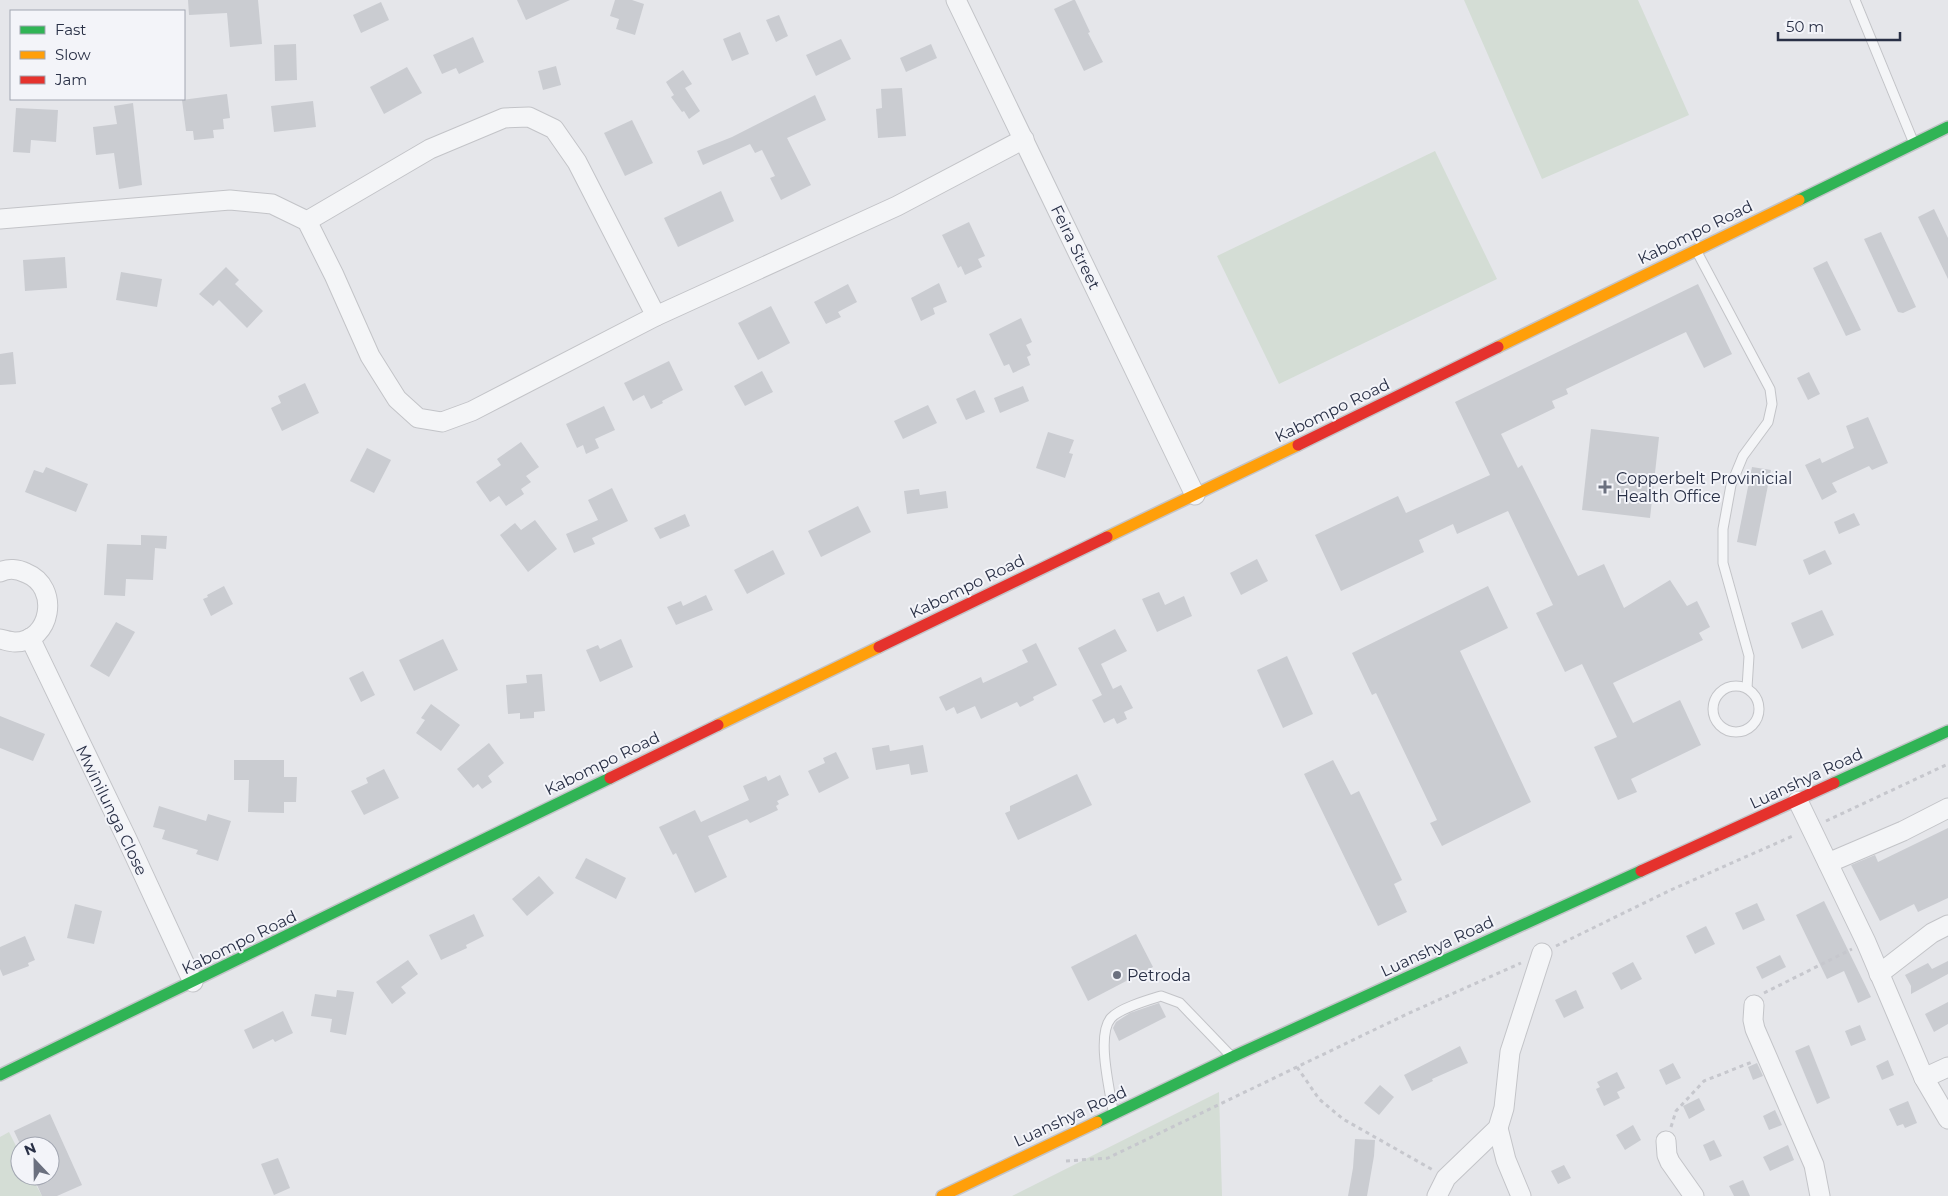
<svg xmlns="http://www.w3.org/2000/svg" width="1948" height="1196" viewBox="0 0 1948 1196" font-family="Montserrat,sans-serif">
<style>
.green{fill:#d4ddd5}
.building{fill:#caccd1}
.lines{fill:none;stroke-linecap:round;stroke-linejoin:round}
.lane-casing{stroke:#c3c4c8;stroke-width:11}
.street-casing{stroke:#c3c4c8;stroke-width:21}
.fast-casing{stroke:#c3c4c8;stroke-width:14}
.slow-casing{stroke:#c3c4c8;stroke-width:14}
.jam-casing{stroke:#c3c4c8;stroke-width:14}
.path{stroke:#c6c7cd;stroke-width:3;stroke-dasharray:4 4;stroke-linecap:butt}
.lane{stroke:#f4f5f7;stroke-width:9}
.street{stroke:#f4f5f7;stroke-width:19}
.fast{stroke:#30b455;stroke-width:11}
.slow{stroke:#ff9f0a;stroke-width:11}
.jam{stroke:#e5322d;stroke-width:11}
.poi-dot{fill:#6b707f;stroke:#f3f4f9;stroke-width:2}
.labels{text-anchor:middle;stroke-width:4;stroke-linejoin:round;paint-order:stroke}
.street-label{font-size:16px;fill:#293046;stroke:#f3f4f9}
.poi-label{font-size:16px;fill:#293046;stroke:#f3f4f9;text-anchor:start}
</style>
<rect width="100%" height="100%" fill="#e5e6ea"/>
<g class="green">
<path d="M1464,0H1638L1689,115L1542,179Z"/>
<path d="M1435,151L1497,279L1279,384L1217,256Z"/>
<path d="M1219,1092L1222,1196H1012Z"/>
<path d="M9,1132L20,1154V1176H31L42,1196H0V1137Z"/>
</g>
<g class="building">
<path d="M188,0H258L262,44L230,47L227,13L189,15Z"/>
<path d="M517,0H570L526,20Z"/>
<path d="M615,0H632L644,4L635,35L616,29L619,19L610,16Z"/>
<path d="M1073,0H1075L1090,32L1088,33L1103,62L1084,71L1054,9Z"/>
<path d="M381,2L389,20L361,33L353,15Z"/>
<path d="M779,15L788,36L776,42L766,20Z"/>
<path d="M740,32L749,54L732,61L723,39Z"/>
<path d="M473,37L484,62L459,74L456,68L442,74L433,55Z"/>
<path d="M841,39L851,59L816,76L806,55Z"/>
<path d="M296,44L297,80L275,81L274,45Z"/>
<path d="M931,44L937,58L906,72L900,58Z"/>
<path d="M556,66L561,85L543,90L538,71Z"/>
<path d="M407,67L422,93L384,114L370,87Z"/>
<path d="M683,70L692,84L685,88L700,111L689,119L684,111L682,112L671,97L674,95L666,82Z"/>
<path d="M902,88L906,136L878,138L876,109L882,108L881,89Z"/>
<path d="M227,94L230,118L223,119L224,129L213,130L214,138L194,140L193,131H186L182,100Z"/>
<path d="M815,95L826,120L787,138L811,185L781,200L770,178L775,176L762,150L755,153L750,144L703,165L697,151L732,137Z"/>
<path d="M313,101L316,127L274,132L271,106Z"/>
<path d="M133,103L142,185L119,189L114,153L96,155L93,127L117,124L114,106Z"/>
<path d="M16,108L58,110L56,142L31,140L30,153L13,152Z"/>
<path d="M632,120L653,163L625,176L604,133Z"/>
<path d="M721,191L734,221L678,247L664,218Z"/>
<path d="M1934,209L1948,238V279L1918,217Z"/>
<path d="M969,222L985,256L978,259L982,267L965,275L961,266L958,268L942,235Z"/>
<path d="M1881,232L1916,307L1903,313L1898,312L1864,239Z"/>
<path d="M65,257L67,288L25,291L23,260Z"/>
<path d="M1827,261L1861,330L1846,336L1813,268Z"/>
<path d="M226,267L239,280L235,284L263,311L247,328L219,300L213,306L199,294Z"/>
<path d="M121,272L162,279L157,307L116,300Z"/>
<path d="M939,283L947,302L933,308L935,314L921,321L911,298Z"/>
<path d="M848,284L857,302L838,312L841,317L826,324L814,302Z"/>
<path d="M1698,284L1732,354L1704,368L1686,332L1566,389L1568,394L1552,401L1555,408L1501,434L1518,468L1522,465L1578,576L1604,564L1624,608L1670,580L1687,606L1697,601L1710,627L1699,633L1703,640L1613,683L1633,723L1680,700L1701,745L1631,779L1637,792L1618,800L1594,747L1617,737L1582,664L1565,672L1536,613L1553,605L1508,511L1457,534L1453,524L1419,540L1424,552L1341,591L1315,535L1398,496L1406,513L1490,475L1455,402Z"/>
<path d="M771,306L790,343L758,360L738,323Z"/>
<path d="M1021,318L1032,342L1026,345L1031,355L1027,357L1030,365L1013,373L1009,364L1004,366L989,334Z"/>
<path d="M13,352L16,384L0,385V354Z"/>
<path d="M669,361L683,390L662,401L663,403L651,409L644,395L633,401L624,383Z"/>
<path d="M762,371L773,392L745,406L734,386Z"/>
<path d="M1809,372L1820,394L1808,400L1797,378Z"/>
<path d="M305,383L319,413L282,431L271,408L281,403L278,396Z"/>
<path d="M1023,386L1029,401L1000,413L994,398Z"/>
<path d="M975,390L985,412L966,420L956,399Z"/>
<path d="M928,405L937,423L903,439L894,421Z"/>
<path d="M604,406L615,430L595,439L599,448L586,454L583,445L577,448L566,424Z"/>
<path d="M1868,417L1888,463L1872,470L1869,466L1832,483L1837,492L1822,500L1805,465L1820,458L1822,463L1854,448L1846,426Z"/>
<path d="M1591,429L1659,437L1650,518L1582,510Z"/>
<path d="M1048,432L1074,440L1069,453L1073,454L1065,478L1036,468Z"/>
<path d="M521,442L539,467L526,476L531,482L521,489L524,494L506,506L499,496L490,502L476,482L501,465L497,459Z"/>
<path d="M367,448L391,460L374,493L350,481Z"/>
<path d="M46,467L88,484L76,512L25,492L34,470L43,473Z"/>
<path d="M1752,467L1771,470L1756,546L1737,542Z"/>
<path d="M612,488L628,521L592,538L595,544L574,553L566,534L598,520L588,500Z"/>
<path d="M919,489L920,495L946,491L948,508L907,514L904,491Z"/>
<path d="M858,506L871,532L821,557L808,531Z"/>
<path d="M1854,513L1860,525L1839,534L1834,522Z"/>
<path d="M685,514L690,526L660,539L654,528Z"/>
<path d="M535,520L557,549L528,572L500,535L515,523L521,530Z"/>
<path d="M141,535L167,536L166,549L155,548L153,580L126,579L125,596L104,595L107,544L141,545Z"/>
<path d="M773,550L785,574L747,594L734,570Z"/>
<path d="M1825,550L1832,564L1809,575L1803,560Z"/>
<path d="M1257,559L1268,581L1241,595L1230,573Z"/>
<path d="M224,586L233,604L211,616L203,599L208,597L207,595Z"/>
<path d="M1488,586L1508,628L1460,651L1531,802L1442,846L1430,823L1437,820L1376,693L1372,695L1352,653Z"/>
<path d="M1159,592L1165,605L1184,596L1192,616L1157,632L1142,599Z"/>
<path d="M706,595L713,610L676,625L667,607L681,601L683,606Z"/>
<path d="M1822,610L1834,635L1802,649L1791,623Z"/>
<path d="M116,622L135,632L109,677L90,666Z"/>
<path d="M1115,629L1127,651L1101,664L1113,689L1121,685L1133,708L1124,712L1127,719L1117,724L1114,718L1104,723L1092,700L1102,695L1078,648Z"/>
<path d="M443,639L458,670L414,691L399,660Z"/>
<path d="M621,639L633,667L600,682L586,650L598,645L600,649Z"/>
<path d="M1036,643L1057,685L1033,697L1034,700L1020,707L1017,702L981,719L975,706L957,714L954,707L946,711L939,697L981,677L983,683L1028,662L1022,650Z"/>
<path d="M1287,656L1313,714L1283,728L1257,670Z"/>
<path d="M363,671L375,695L361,702L349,678Z"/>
<path d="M542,674L545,711L534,712V718L520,719V713L508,714L506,685L527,683L526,675Z"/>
<path d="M431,704L460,725L441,751L416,733L425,720L421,718Z"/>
<path d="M0,716L45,734L33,761L0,748Z"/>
<path d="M489,743L504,763L488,776L492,782L482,789L478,784L473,788L457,769Z"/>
<path d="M889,745L890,751L923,745L928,772L911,775L909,764L876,770L872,748Z"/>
<path d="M836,752L849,778L819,793L808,771L825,763L823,758Z"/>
<path d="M234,760H284V777H297L296,802H284V813L248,812L249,780H234Z"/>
<path d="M1333,760L1351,795L1359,791L1402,880L1394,884L1407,912L1378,926L1304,774Z"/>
<path d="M384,769L399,798L364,815L351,791L368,783L366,778Z"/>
<path d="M1077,774L1092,805L1018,840L1005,813L1010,811V806Z"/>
<path d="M780,775L789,795L777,801L779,804L776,806L778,810L750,823L747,819L708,836L727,877L695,893L676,853L673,855L659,827L695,810L701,822L749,800L743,786L766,776L768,781Z"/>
<path d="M159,806L206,821L208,814L231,821L218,861L196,854L198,850L162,839L165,830L153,827Z"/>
<path d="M1948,828V898L1918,912L1914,904L1880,921L1851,865L1875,855L1878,862Z"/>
<path d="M586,858L626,878L616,899L575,878Z"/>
<path d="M539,876L554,893L527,916L512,899Z"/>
<path d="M1824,901L1871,997L1858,1003L1844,971L1827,979L1796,915Z"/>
<path d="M1757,903L1765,920L1743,930L1735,913Z"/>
<path d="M75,904L102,911L94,944L67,938Z"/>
<path d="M474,914L484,936L466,945L467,948L441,960L429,935Z"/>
<path d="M1706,926L1715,944L1695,954L1686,936Z"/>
<path d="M1136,934L1153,967L1088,1001L1071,967Z"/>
<path d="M25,936L35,960L28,963L29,966L3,976L0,969V947Z"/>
<path d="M1780,955L1786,967L1762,979L1756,967Z"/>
<path d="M408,960L418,974L401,987L406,993L392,1004L376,982Z"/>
<path d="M1948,961V974L1911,994V986L1905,975L1928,963L1932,969Z"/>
<path d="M1633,962L1642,979L1621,990L1612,973Z"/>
<path d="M337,990L354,992L346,1035L330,1032L332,1019L311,1016L315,994L336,997Z"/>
<path d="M1576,990L1584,1008L1564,1018L1555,1000Z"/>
<path d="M1948,1002V1024L1934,1032L1925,1014Z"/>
<path d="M1159,1003L1166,1017L1119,1041L1113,1028L1116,1022L1130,1013Z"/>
<path d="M283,1011L293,1033L275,1042L273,1039L253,1049L244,1030Z"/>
<path d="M1860,1025L1866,1040L1851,1046L1845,1031Z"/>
<path d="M1809,1045L1830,1098L1817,1104L1795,1051Z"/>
<path d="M1460,1046L1468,1063L1432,1079L1433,1081L1412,1091L1404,1075Z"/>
<path d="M1888,1060L1894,1075L1882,1080L1876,1066Z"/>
<path d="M1673,1063L1681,1078L1666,1085L1659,1070Z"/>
<path d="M1757,1063L1763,1076L1753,1080L1748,1067Z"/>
<path d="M1617,1072L1625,1088L1617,1092L1620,1098L1604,1106L1596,1089L1600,1087L1597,1082Z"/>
<path d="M1380,1085L1394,1097L1379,1115L1364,1103Z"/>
<path d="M1699,1098L1705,1110L1689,1119L1683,1106Z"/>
<path d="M1908,1101L1917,1123L1905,1128L1903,1124L1897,1126L1889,1109Z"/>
<path d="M1775,1110L1782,1125L1769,1130L1763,1116Z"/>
<path d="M50,1114L82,1185L57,1196H42L33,1176H50V1146H21L14,1131Z"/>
<path d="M1633,1125L1641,1140L1625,1150L1616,1135Z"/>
<path d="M1355,1139L1375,1140L1374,1156L1367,1196H1348L1353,1168Z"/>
<path d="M1714,1140L1722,1156L1710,1161L1703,1145Z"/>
<path d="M1788,1145L1794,1160L1770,1171L1763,1157Z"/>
<path d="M278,1158L290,1188L274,1195L261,1164Z"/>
<path d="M1564,1165L1571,1178L1558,1184L1551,1171Z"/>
<path d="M1743,1180L1750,1196H1734L1729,1186Z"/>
</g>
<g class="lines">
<g class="lane-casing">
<g id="lane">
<path d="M1855,0L1913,141"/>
<path d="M1697,252L1770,389L1772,404L1768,422L1743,456L1731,485L1723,529V563L1749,656L1747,688"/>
<circle cx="1736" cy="709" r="23"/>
<path d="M1113,1111C1110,1090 1096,1035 1111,1018C1120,1008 1148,1000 1161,996L1180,1003L1230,1055"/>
</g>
</g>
<g class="street-casing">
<g id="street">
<path d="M956,0L1195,495"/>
<path d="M0,219L230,200L272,204L307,221L334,275L370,356L397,399L418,418L442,422L472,411L656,316L897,206L1024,139"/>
<path d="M307,221L430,149L504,118L529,117L554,129L577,162L656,316"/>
<path d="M0,572C8,568 18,569 26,573C61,587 51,642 15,642C10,642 5,640 0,639"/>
<path d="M30,638L126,837L193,982"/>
<path d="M1798,801L1866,942L1924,1078L1948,1119"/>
<path d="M1828,863L1903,831L1948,808"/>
<path d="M1879,974L1932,933L1948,925"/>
<path d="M1754,1005L1753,1020L1755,1029L1814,1165L1820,1196"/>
<path d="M1924,1078L1948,1067"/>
<path d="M1498,1128L1506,1160L1521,1196"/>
<path d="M1666,1141L1667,1155L1670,1162L1694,1196"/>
<path d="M1437,1196L1446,1178L1498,1128L1504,1108L1510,1052L1542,953"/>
</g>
</g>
<g class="fast-casing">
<g id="fast">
<path d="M1799,200L1948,127"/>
<path d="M1834,783L1948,731"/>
<path d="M0,1075L610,778"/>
<path d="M1097,1122L1232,1057L1641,871"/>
</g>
</g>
<g class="slow-casing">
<g id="slow">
<path d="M1498,347L1799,200"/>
<path d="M1107,537L1298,445"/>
<path d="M718,725L879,647"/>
<path d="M942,1196L1097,1122"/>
</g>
</g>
<g class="jam-casing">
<g id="jam">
<path d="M1298,445L1498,347"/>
<path d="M879,647L1107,537"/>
<path d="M610,778L718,725"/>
<path d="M1641,871L1834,783"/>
</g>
</g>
<g class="path">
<path d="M1826,821L1948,764"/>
<path d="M1556,946L1673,889L1795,835"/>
<path d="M1764,993L1852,949"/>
<path d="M1297,1067L1319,1099L1343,1119L1433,1170"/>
<path d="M1671,1127L1676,1111L1704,1081L1752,1062"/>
<path d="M1066,1161L1108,1158L1407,1014L1521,963"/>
</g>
<use href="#lane" class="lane"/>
<use href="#street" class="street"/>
<use href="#fast" class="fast"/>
<use href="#slow" class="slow"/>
<use href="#jam" class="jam"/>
</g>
<g class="poi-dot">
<path d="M1602.5 479.5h5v5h5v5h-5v5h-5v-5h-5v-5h5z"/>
<circle cx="1117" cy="975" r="5"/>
</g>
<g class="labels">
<g class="street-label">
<text transform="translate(1695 232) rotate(-26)" y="6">Kabompo Road</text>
<text transform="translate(1076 247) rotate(64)" y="6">Feira Street</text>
<text transform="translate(1332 410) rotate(-26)" y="6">Kabompo Road</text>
<text transform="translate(967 586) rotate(-26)" y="6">Kabompo Road</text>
<text transform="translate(602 763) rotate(-26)" y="6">Kabompo Road</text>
<text transform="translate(1806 778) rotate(-25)" y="6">Luanshya Road</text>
<text transform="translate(112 810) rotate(64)" y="6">Mwinilunga Close</text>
<text transform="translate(239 942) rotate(-26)" y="6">Kabompo Road</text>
<text transform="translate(1437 946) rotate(-25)" y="6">Luanshya Road</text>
<text transform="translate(1070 1116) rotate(-25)" y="6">Luanshya Road</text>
</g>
<g class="poi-label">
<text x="1616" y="484">Copperbelt Provinicial<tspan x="1616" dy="18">Health Office</tspan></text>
<text x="1127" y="981">Petroda</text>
</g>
</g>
<rect x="10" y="10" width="175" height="90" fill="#f3f4f9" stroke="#a2a6b1"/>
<rect x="20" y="26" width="25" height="8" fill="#30b455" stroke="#a2a6b1"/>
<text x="55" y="35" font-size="15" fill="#293046">Fast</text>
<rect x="20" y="51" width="25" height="8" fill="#ff9f0a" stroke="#a2a6b1"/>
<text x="55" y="60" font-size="15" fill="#293046">Slow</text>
<rect x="20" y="76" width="25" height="8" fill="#e5322d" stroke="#a2a6b1"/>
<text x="55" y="85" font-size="15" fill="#293046">Jam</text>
<g transform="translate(35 1161) rotate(338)"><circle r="24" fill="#f3f4f9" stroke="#a2a6b1"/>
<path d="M0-4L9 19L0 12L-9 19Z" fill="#6b707f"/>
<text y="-8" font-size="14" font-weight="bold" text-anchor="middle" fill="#293046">N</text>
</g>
<path d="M1778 32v8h122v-8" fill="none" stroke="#293046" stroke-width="2.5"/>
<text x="1786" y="32" font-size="15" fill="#293046" stroke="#f3f4f9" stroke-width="4" paint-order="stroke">50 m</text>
</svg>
